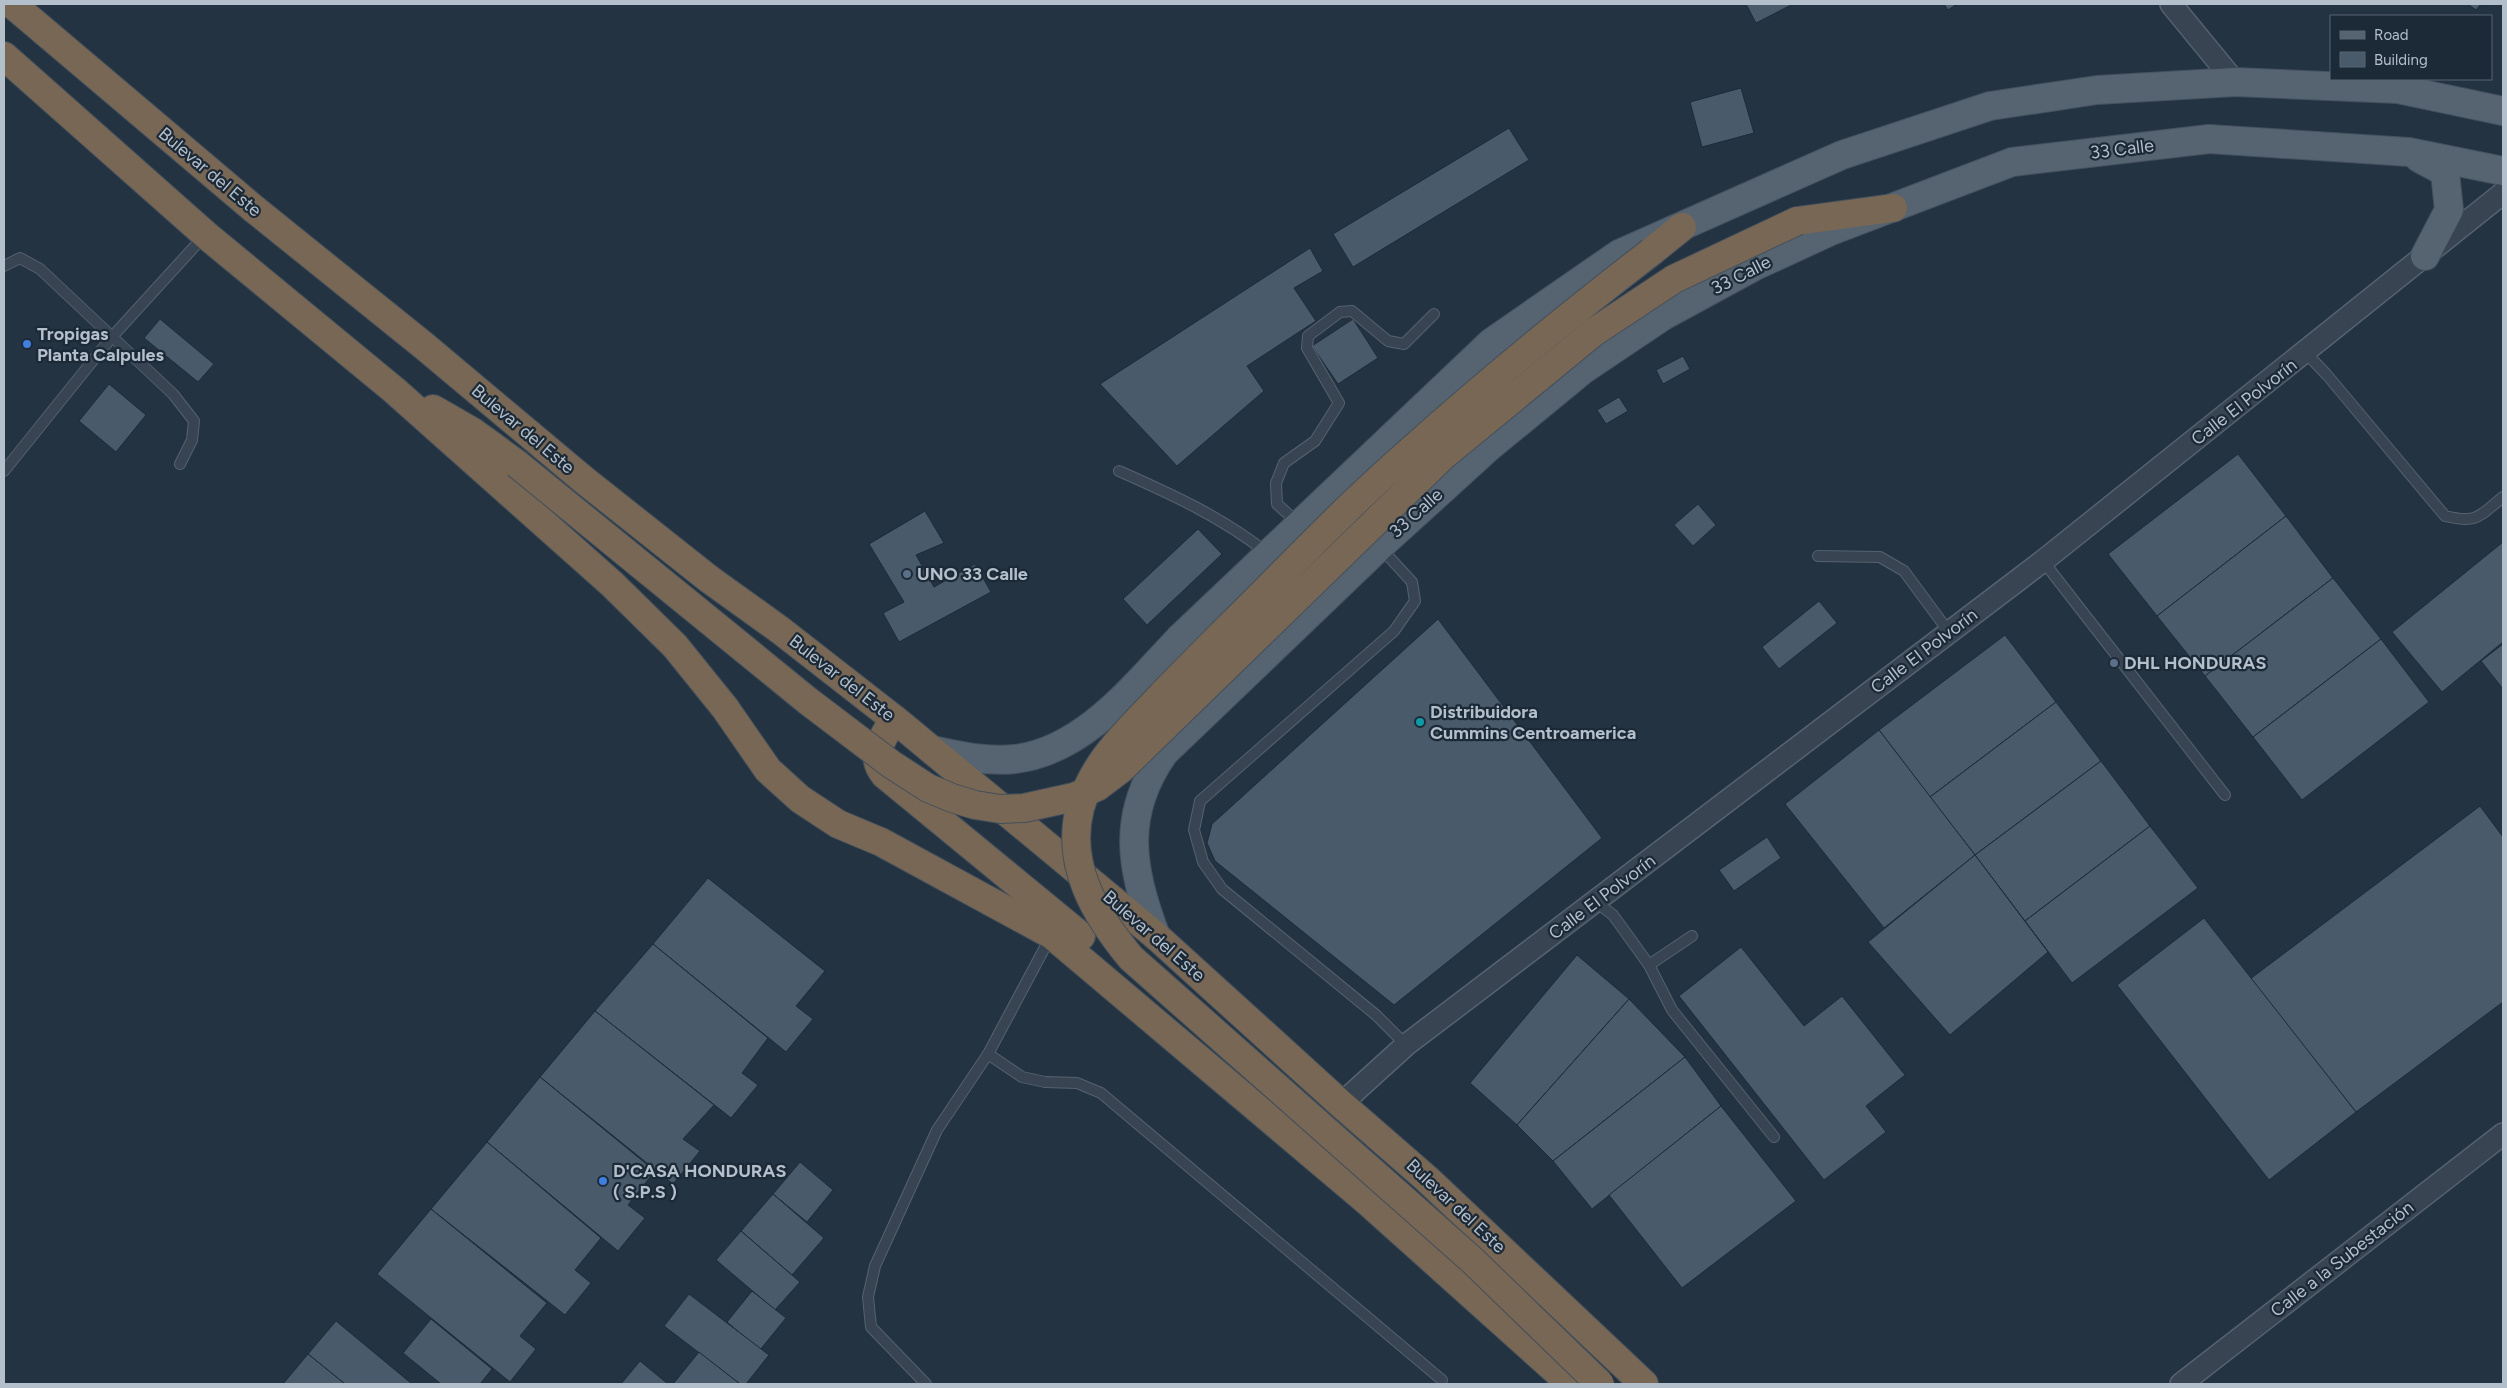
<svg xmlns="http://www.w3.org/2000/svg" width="2507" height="1388" viewBox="0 0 2507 1388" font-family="Figtree,sans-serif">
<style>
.building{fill:#495a6b;stroke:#1e2b38}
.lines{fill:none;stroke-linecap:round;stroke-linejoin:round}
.lane-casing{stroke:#55626f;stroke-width:12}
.street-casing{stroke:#55626f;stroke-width:24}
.primary-casing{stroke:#44505d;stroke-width:30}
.highway-casing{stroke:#424f5c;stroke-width:30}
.lane{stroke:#384451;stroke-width:10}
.street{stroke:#384451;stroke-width:21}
.primary{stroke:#566471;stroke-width:28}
.highway{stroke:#786754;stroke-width:28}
.highway-bridge-casing{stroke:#424f5c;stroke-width:30;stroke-linecap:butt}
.highway-bridge{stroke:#786754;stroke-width:28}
.shop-dot{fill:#3f7fe0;stroke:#1c2936;stroke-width:2}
.service-dot{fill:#5c6f8a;stroke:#1c2936;stroke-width:2}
.culture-dot{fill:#0f9aa8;stroke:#1c2936;stroke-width:2}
.labels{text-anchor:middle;stroke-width:4.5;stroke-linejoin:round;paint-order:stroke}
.street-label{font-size:18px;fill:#b4bfcc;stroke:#1c2936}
.poi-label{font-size:18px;font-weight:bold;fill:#b4bfcc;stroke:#1c2936;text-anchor:start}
</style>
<rect width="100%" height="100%" fill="#233342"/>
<g class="building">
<path d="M1746,4H1793L1756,23Z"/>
<path d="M1944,4H1957L1948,10Z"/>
<path d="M2468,4H2481L2476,10Z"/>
<path d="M1741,88L1754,133L1702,147L1690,102Z"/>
<path d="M1509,128L1529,160L1353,267L1333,234Z"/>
<path d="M1310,248L1323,271L1294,288L1316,321L1247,366L1264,391L1177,466L1100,384Z"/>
<path d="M160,319L214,364L198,382L144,338Z"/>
<path d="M1353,319L1378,358L1338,384L1312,346Z"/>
<path d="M1683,356L1690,369L1663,384L1656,370Z"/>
<path d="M109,384L146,415L116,452L79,421Z"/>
<path d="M1619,397L1628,411L1606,424L1597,410Z"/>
<path d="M2238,454L2286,516L2157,616L2108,554Z"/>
<path d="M1698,504L1716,525L1693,546L1674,525Z"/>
<path d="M925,511L944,543L916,555L934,587L975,564L991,592L899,642L883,613L904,602L869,544Z"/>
<path d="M2286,516L2333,578L2205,676L2157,616Z"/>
<path d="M1198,529L1222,554L1147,625L1123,599Z"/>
<path d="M2503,542V642L2442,692L2392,632Z"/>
<path d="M2333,578L2381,639L2253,737L2205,676Z"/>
<path d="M1819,601L1837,623L1779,669L1762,647Z"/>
<path d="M1438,619L1602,838L1394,1005L1215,861L1207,843L1212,824Z"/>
<path d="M2005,635L2056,702L1930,797L1879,730Z"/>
<path d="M2381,639L2429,702L2302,800L2253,737Z"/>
<path d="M2503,644V689L2481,661Z"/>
<path d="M2056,702L2101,761L1975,855L1930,797Z"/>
<path d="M1879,730L1975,855L1884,928L1785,804Z"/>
<path d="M2101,761L2150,826L2025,921L1975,855Z"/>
<path d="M2480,806L2503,837V1002L2356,1112L2250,979Z"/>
<path d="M2150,826L2198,888L2072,983L2025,921Z"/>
<path d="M1767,837L1781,858L1734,891L1719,870Z"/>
<path d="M1975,855L2048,952L1950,1035L1868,942Z"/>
<path d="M708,878L825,971L796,1006L813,1019L786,1052L653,944Z"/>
<path d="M2204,918L2356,1112L2269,1180L2117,985Z"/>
<path d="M653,944L768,1038L742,1073L758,1085L731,1118L595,1011Z"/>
<path d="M1741,947L1804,1026L1842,996L1905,1075L1866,1106L1886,1132L1824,1180L1679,996Z"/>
<path d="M1577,955L1629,999L1517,1125L1470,1083Z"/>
<path d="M1629,999L1685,1057L1553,1161L1517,1125Z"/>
<path d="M595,1011L714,1105L683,1139L700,1151L673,1184L540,1077Z"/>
<path d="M1685,1057L1721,1106L1592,1209L1553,1161Z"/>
<path d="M540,1077L655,1171L628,1205L645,1218L618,1251L487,1142Z"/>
<path d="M1721,1106L1796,1201L1682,1288L1609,1195Z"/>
<path d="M487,1142L601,1238L575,1270L591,1283L565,1315L431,1209Z"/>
<path d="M800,1162L833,1190L807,1222L773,1194Z"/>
<path d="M773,1194L824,1238L792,1275L741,1231Z"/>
<path d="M431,1209L547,1303L520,1336L536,1349L510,1382L377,1274Z"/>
<path d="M741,1231L800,1282L775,1310L716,1260Z"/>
<path d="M752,1291L786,1318L760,1350L727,1322Z"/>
<path d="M689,1294L769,1355L746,1384H740L664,1326Z"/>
<path d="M431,1319L492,1369L480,1384H441L403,1353Z"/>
<path d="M336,1321L412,1384H345L308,1354Z"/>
<path d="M699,1352L740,1384H673Z"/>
<path d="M308,1354L345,1384H283Z"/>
<path d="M640,1361L668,1384H621Z"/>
</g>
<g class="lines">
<g class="lane-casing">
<g id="lane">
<path d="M4,266L20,258L40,269L173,394L194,421L192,440L180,464"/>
<path d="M2306,353L2327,375L2445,516C2478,524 2479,516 2503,497"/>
<path d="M4,471L111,338L205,235"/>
<path d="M1119,471C1171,494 1222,517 1267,553"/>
<path d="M1298,523L1277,504L1276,483L1284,463L1315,441L1339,403L1307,348L1308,336L1340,312L1352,311L1388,341L1404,344L1434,314"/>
<path d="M1380,547L1412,582L1415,601L1394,631L1200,801L1194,830L1203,862L1222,889L1376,1015L1406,1045"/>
<path d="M1818,556L1880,557L1904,571L1949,632"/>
<path d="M2043,561L2225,795"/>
<path d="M1596,902L1613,915L1649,965L1672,1010L1774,1137"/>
<path d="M1649,965L1692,936"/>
<path d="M988,1054L1022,1077L1045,1082L1077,1083L1101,1093L1442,1380"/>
<path d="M926,1384L871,1327L868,1297L875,1266L937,1130L988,1054L1051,936"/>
</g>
</g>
<g class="street-casing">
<g id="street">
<path d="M2171,4L2235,82"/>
<path d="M1341,1104L1406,1045L2043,561L2503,193"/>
<path d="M2181,1384L2503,1134"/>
</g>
</g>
<g class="primary-casing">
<g id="primary">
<path d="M2419,158L2445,172L2449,210L2425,256"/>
<path d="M932,750C959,756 987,762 1015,759C1084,751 1135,685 1179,639L1492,342L1619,254L1842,155L1990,106L2097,90L2235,82L2398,89L2503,111"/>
<path d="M1156,936C1130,869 1121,814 1164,753L1379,547L1489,447L1584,369L1663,316L1755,266L1831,231L2012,162L2209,139L2409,152L2503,171"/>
</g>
</g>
<g class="highway-casing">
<g id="highway">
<path d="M12,4L254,209L423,345L584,480L709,579L780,630L898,722L1156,936L1341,1104L1427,1179L1644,1384"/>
<path d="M4,56L206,235L394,390L612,584L675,646L725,708L768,770L800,799L838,824L881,842L1052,935L1367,1201L1571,1384"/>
<path d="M1797,221L1893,208"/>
<path d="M1651,252L1682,227"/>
<path d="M433,409L473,432L517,464"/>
<path d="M894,719C883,738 868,755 885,775L1081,936"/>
</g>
</g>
<use href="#lane" class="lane"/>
<use href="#street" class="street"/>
<use href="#primary" class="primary"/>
<use href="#highway" class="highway"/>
<g class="highway-bridge-casing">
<g id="highway-bridge">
<path d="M517,464L808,701L891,764L928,788L952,798L975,805L1000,809L1024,808L1074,797L1097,787L1121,769L1443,456L1594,332L1674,279L1797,221"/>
<path d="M1600,1384L1472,1260L1131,958C1096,916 1065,865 1080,808C1093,762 1127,732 1158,699C1182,674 1206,650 1230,626C1289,568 1346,507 1408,453C1486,383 1568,316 1651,252"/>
</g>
</g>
<use href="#highway-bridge" class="highway-bridge"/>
</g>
<g class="shop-dot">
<circle cx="27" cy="344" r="5"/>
<circle cx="603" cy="1181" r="5"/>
</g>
<g class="service-dot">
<circle cx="907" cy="574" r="5"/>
<circle cx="2114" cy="663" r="5"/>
</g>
<circle class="culture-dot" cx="1420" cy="722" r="5"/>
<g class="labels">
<g class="street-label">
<text transform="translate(2122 149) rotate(-7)" y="6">33 Calle</text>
<text transform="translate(210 172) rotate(40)" y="6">Bulevar del Este</text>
<text transform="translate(1741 275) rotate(-27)" y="6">33 Calle</text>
<text transform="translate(2244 402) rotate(-38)" y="6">Calle El Polvorín</text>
<text transform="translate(523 429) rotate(40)" y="6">Bulevar del Este</text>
<text transform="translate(1416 513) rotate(-42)" y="6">33 Calle</text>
<text transform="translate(1924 651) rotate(-37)" y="6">Calle El Polvorín</text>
<text transform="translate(842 678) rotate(38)" y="6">Bulevar del Este</text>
<text transform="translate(1602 897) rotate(-37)" y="6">Calle El Polvorín</text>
<text transform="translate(1154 936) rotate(41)" y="6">Bulevar del Este</text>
<text transform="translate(1456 1206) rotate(43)" y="6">Bulevar del Este</text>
<text transform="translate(2342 1259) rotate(-38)" y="6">Calle a la Subestación</text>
</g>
<g class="poi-label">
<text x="37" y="340">Tropigas<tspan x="37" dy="21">Planta Calpules</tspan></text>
<text x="917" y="580">UNO 33 Calle</text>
<text x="2124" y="669">DHL HONDURAS</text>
<text x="1430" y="718">Distribuidora<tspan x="1430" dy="21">Cummins Centroamerica</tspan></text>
<text x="613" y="1177">D'CASA HONDURAS<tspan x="613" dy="21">( S.P.S )</tspan></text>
</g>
</g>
<rect width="2507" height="1388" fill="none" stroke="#b4bfcc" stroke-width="10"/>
<rect x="2330" y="15" width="162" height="65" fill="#1c2936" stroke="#596572"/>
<rect x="2340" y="31" width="25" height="8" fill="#566471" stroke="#596572"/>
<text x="2374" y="40" font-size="15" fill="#b4bfcc">Road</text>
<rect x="2340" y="52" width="25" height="15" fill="#495a6b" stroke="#596572"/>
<text x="2374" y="65" font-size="15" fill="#b4bfcc">Building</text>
</svg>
